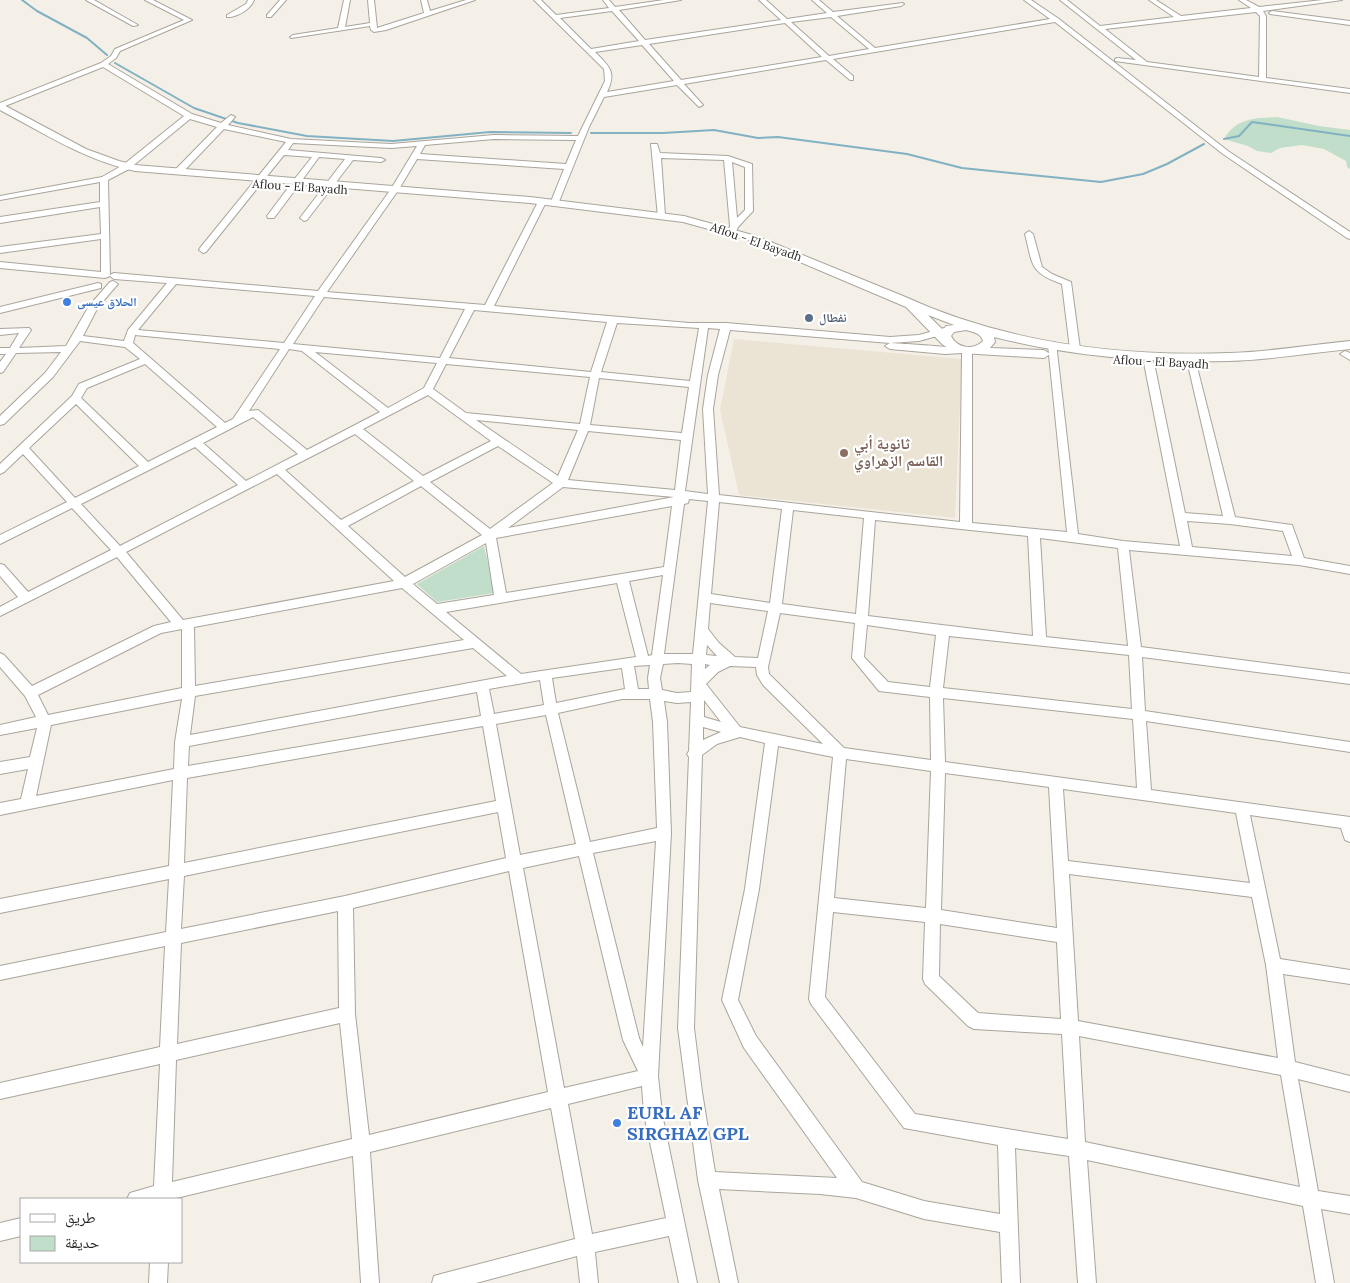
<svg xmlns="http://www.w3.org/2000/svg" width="1350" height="1283" viewBox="0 0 1350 1283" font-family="Lora,'Noto Naskh Arabic',serif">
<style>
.built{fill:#ebe4d4}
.green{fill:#c0dec9}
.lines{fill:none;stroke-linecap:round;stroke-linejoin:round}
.stream{stroke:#81b1c3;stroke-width:2}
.minor-casing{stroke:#a9a59c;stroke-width:2}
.major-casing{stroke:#a9a59c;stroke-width:2}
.minor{fill:#fff;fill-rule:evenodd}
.major{fill:#fff;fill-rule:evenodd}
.shop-dot{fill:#3f7fe0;stroke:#fff;stroke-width:2}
.service-dot{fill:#5c6f8a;stroke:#fff;stroke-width:2}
.education-dot{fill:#8d6e63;stroke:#fff;stroke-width:2}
.labels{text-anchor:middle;stroke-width:4.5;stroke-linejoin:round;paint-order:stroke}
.far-street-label{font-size:12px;fill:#282623;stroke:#fff}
.far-shop-label{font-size:12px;font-weight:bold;fill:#366cbe;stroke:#fff;text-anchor:start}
.far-service-label{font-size:12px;font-weight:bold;fill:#4e5e75;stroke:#fff;text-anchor:start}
.education-label{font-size:15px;font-weight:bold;fill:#785e54;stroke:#fff;text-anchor:start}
.near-shop-label{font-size:18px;font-weight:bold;fill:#366cbe;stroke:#fff;text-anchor:start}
</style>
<rect width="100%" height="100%" fill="#f4f0e7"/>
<path class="built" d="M734,339L962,359L955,518L739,495L720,410Z"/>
<g class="green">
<path d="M1277,117L1319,126L1350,130V169L1347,167L1346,161L1324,149L1302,145L1280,148L1271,153L1257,151L1248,146L1224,139C1236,118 1255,118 1277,117Z"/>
<path d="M484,546L495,593L437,602L417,584Z"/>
</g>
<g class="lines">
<g class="stream">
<path d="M22,0L37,11L87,38L107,55"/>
<path d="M115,63L194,108L238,123L307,136L393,141L490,132L571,133"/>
<path d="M591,133H663L714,130L758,138L778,137L907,154L962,168L1101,182L1143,174L1167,164L1204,144"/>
<path d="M1224,139L1239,136L1252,122L1350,136"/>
</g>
<g class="minor-casing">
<g id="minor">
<path d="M86,0H94L138,25L133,26Z"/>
<path d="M145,0H153L192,20L120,51L116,58L108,64L192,114L221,123L231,115L235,117L228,125L291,139L391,144L494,135L578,136L605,81L604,69L534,0H541L556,15L609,8L603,0H609L615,7L664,0H681L619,10L645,40L781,20L759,0H766L787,19L827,13L812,0H819L833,12L903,3L904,4L901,6L837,16L875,48L1050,19L1024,0H1031L1059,19L1228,151L1350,232V239L1347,238L1223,154L1055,22L833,59L853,76V80H850L826,60L684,84L703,105L699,107L677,85L604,97L589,127L558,204L554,206L550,204L564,169L417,159L399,189L327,292L485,305L538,202L542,200L546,202L494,306L689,323H726L890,337L919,335L948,327L951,328V332L919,341L890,343L730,330L718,375L713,409L719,495L960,522L962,353L945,354L890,349L885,346L890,343C903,344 967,347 972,351V523L1067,532L1048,345L1053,342L1056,343L1078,534L1123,541L1180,546L1144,363L1149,360L1154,363L1185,513L1223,516L1188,365L1193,362L1196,363L1235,517L1292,525L1304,558L1350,566V574L1299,565L1129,550L1141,647L1350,674V684L1142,657L1145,711L1350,742V752L1146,721L1151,790L1350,817V842L1345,840L1341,828L1250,815L1280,959L1350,970V984L1283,974L1295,1062L1350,1076V1092L1298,1079L1318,1191L1350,1196V1214L1321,1209L1334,1283H1316L1303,1206L1087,1160L1096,1283H1078L1069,1156L1015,1148L1020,1283H1002L1000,1232L924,1219L856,1198L820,1194L719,1189L738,1283H720L698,1180L678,1028L689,757L687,754L689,751L691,702L677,703L664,701L667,722L671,833L658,1076L662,1114L697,1283H679L669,1236L595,1252L598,1283H580L577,1256L476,1283H432L434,1276L441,1274L575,1239L551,1108L370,1152L379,1283H361L353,1156L172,1199H127L130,1193L154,1186L160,1064L0,1099V1083L160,1047L165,946L0,980V966L166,932L169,879L0,913V899L169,866L173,780L0,815V803L21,799L28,769L0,774V762L30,757L37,728L0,735V725L36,717L25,696L0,667V653L4,655L32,686L154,626L171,622L117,557L0,616V607L18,597L0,576V564L4,565L28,592L111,550L72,508L0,544V535L67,502L23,454L4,472L0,474V464L72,396L79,384L140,359L125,347L80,341L53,377L4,424L0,425V416L45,373L61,352L16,353L3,372L0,373V362L6,354H0V348H10L19,333L0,335V329L29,328L31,330L19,348L66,346L89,306L110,282L113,281L118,284L98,307L83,336L124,341L128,330L167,283L114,279L110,276L105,278L0,268V262L101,272V239L0,253V247L101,234L100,207L0,223V217L100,202V182L0,200V196L102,177L123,165L184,116L103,67L0,108V103L101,63L111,56L115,49L184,20ZM612,11L639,41L591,49L560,18ZM831,17L869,49L829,56L791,22ZM785,23L822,57L681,80L649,44ZM642,45L674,81L607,92C617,72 609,66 595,52ZM190,119L217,127L175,170V174H181L224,129L286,142L200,248L199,250L203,253L206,252L284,155L312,157L293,181L297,183H300L319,157L345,159L300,218L304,221L307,220L353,160L381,162L385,160L381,158L288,150L293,143L391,148L417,146L391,189L318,291L114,273L110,275L108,180L129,169ZM494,139L576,140L566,164L420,154L425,145ZM176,284L315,296L284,343L138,330ZM324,297L465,309L440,358L293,344ZM474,310L607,322L591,372L449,358ZM617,323L699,328L690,381L601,372ZM708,328L720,329L708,375L703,409L708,494L685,491ZM135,335L280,349L233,419L225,423L133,343ZM289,349L302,351L380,412L307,450L258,410L249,411ZM315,352L437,363L424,388L388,408ZM145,364L217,427L148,462L81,398L87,388ZM446,364L590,377L580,424L466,413L433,389ZM599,378L689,387L682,433L590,425ZM428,395L491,441L423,476L363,429ZM76,404L139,466L75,498L29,448ZM253,417L298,454L246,481L203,443ZM476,420L578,430L558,476ZM588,431L681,440L675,490L568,480ZM355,434L414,481L341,520L285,470ZM498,446L553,483L490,529L430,482ZM195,447L238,485L120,546L81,504ZM277,474L394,581L183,620L126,552ZM421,486L482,535L405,577L348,526ZM563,487L674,497L508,528ZM689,499L708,501L693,654H664L684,504L688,503ZM719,502L782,509L770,603L711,594ZM672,506L664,567L506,593L496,538ZM793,510L864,518L856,614L782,604ZM875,520L1028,536L1033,636L868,616ZM1187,521L1230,524L1283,531L1292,556L1192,547ZM1040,538L1118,548L1128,646L1046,637ZM486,543L494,595L437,604L413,584ZM663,575L652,655L648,656L629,581ZM617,583L636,657L521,674L446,612ZM402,588L464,640L195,686L194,627ZM710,603L768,611L758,658L735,657L719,643L708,629ZM780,613L855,623L852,658L879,691L930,697L931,760L844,748L769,674L768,667ZM867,625L936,635L930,687L888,682L864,657ZM182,629V688L48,715L38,695L161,633ZM949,636L1129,655L1132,709L943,688ZM707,645L717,656L706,655ZM473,648L507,676L190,735L195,696ZM678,663L692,664L691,692L677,693L662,690L660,678L663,664ZM705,664L710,665L705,669ZM650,665L648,678L649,689H638L634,666ZM730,666L756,667L757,675L763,685L823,744L740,727L706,684L718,672ZM622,668L625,689L556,703L552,678ZM540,680L544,705L494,714L489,689ZM477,692L481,716L188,766L189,746ZM943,698L1133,719L1137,788L945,762ZM182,699L175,742L174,769L36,796L51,725ZM622,699H650L653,722L657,828L590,842L558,713ZM704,700L721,722L704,717ZM546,715L576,844L520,855L496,724ZM483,726L496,801L184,863L187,778ZM703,727L721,732L703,740ZM740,737L765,743L745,889L722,1000L744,1048L837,1178L715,1172L702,1092L694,1028L702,755L717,744ZM778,746L833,757L809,999L811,1004L904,1128L998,1145L1000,1214L924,1201L862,1182L756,1036L738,1000L759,889ZM846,759L931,771L926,908L834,898ZM945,773L1049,787L1057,928L941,910ZM1063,789L1236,813L1250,883L1068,861ZM498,812L506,858L345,896L181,929L184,876ZM656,841L643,1047L639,1038L593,853ZM579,856L623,1040L638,1071L564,1088L523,868ZM509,871L548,1092L369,1135L355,1014L353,908ZM1069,874L1252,897L1266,965L1278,1058L1078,1021ZM338,911L339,1008L177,1044L181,943ZM833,912L925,922L923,979L925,984L968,1026L974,1029L1062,1034L1068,1139L915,1114L825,997ZM940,924L1057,942L1061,1019L978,1013L939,976ZM340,1023L352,1139L172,1182L176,1060ZM1079,1036L1281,1075L1300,1187L1085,1142ZM642,1086L644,1114L666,1218L592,1234L568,1104Z"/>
<path d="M248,0H254C251,9 236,18 227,17V15L246,4Z"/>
<path d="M280,0H286L271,17H267V15Z"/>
<path d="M344,0H350L345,27L370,23L368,0H374L377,28L424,13L421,0H427L430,11L466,0H475L386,30L374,32L371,30L370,26L291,38L290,37L293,35L338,28Z"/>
<path d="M1060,0H1067L1100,26L1174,17L1149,0H1156L1181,16L1251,8L1239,0H1246L1259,7L1323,0H1342L1263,11L1266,16V78L1350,89V93L1115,61V59L1117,58L1136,60ZM1256,12L1260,16L1259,77L1147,62L1105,29Z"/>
<path d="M1272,11L1350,21V25L1270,14L1269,13Z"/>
<path d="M651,144H657L660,153L728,156L752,164L753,211L738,227L735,234L728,232L730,226L724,160L661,158L665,215L658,217ZM732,162L745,167V210L737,218Z"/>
<path d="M291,184L298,186L274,218H268L267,216Z"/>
<path d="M1029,231L1033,234L1042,267L1052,274L1071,282L1080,349L1078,351H1072L1070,349L1062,284C1029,272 1033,265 1025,234Z"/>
<path d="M98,283L101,284V288L0,313V307Z"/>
<path d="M1345,351L1350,353V360L1340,354Z"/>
<path d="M21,1218V1236L0,1241V1223Z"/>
<path d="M150,1262H168L167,1283H149Z"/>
</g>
</g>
<g class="major-casing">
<path id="major" d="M0,103L86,149L119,161L135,165L530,197L684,216L756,236L903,296C1003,342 1118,357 1229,353C1269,352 1310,345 1350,341V349C1310,353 1269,360 1229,361C1150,363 1070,356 994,337L995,342L990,348L1044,350L1050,354L1044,358L961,353L951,350L942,344L906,307L748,240L683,222L530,203L135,171C85,160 45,134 0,110ZM928,315L954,325L946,326L943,330ZM966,330C973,332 981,333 983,341C973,351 957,348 951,336L954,332Z"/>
</g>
<use href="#minor" class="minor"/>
<use href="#major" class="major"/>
</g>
<g class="shop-dot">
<circle cx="67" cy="302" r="5"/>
<circle cx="617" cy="1123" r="5"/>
</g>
<circle class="service-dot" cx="809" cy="318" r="5"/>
<circle class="education-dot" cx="844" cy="453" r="5"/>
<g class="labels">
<g class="far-street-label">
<text transform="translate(300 187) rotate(4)" y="4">Aflou - El Bayadh</text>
<text transform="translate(756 242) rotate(19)" y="4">Aflou - El Bayadh</text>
<text transform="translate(1161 362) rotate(3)" y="4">Aflou - El Bayadh</text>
</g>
<g class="far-shop-label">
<text x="77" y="306">الحلاق عيسى</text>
</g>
<g class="far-service-label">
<text x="819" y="322">نفطال</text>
</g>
<g class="education-label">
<text x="854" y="449">ثانوية أبي<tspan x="854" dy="17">القاسم الزهراوي</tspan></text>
</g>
<g class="near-shop-label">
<text x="627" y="1119">EURL AF<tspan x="627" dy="21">SIRGHAZ GPL</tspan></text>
</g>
</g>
<rect x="20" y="1198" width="162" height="65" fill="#ffffff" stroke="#a9a8a7"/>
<rect x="30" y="1214" width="25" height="8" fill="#ffffff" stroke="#a9a8a7"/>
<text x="65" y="1223" font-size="15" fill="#282623">طريق</text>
<rect x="30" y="1236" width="25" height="15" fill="#c0dec9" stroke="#a9a8a7"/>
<text x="65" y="1248" font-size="15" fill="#282623">حديقة</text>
</svg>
